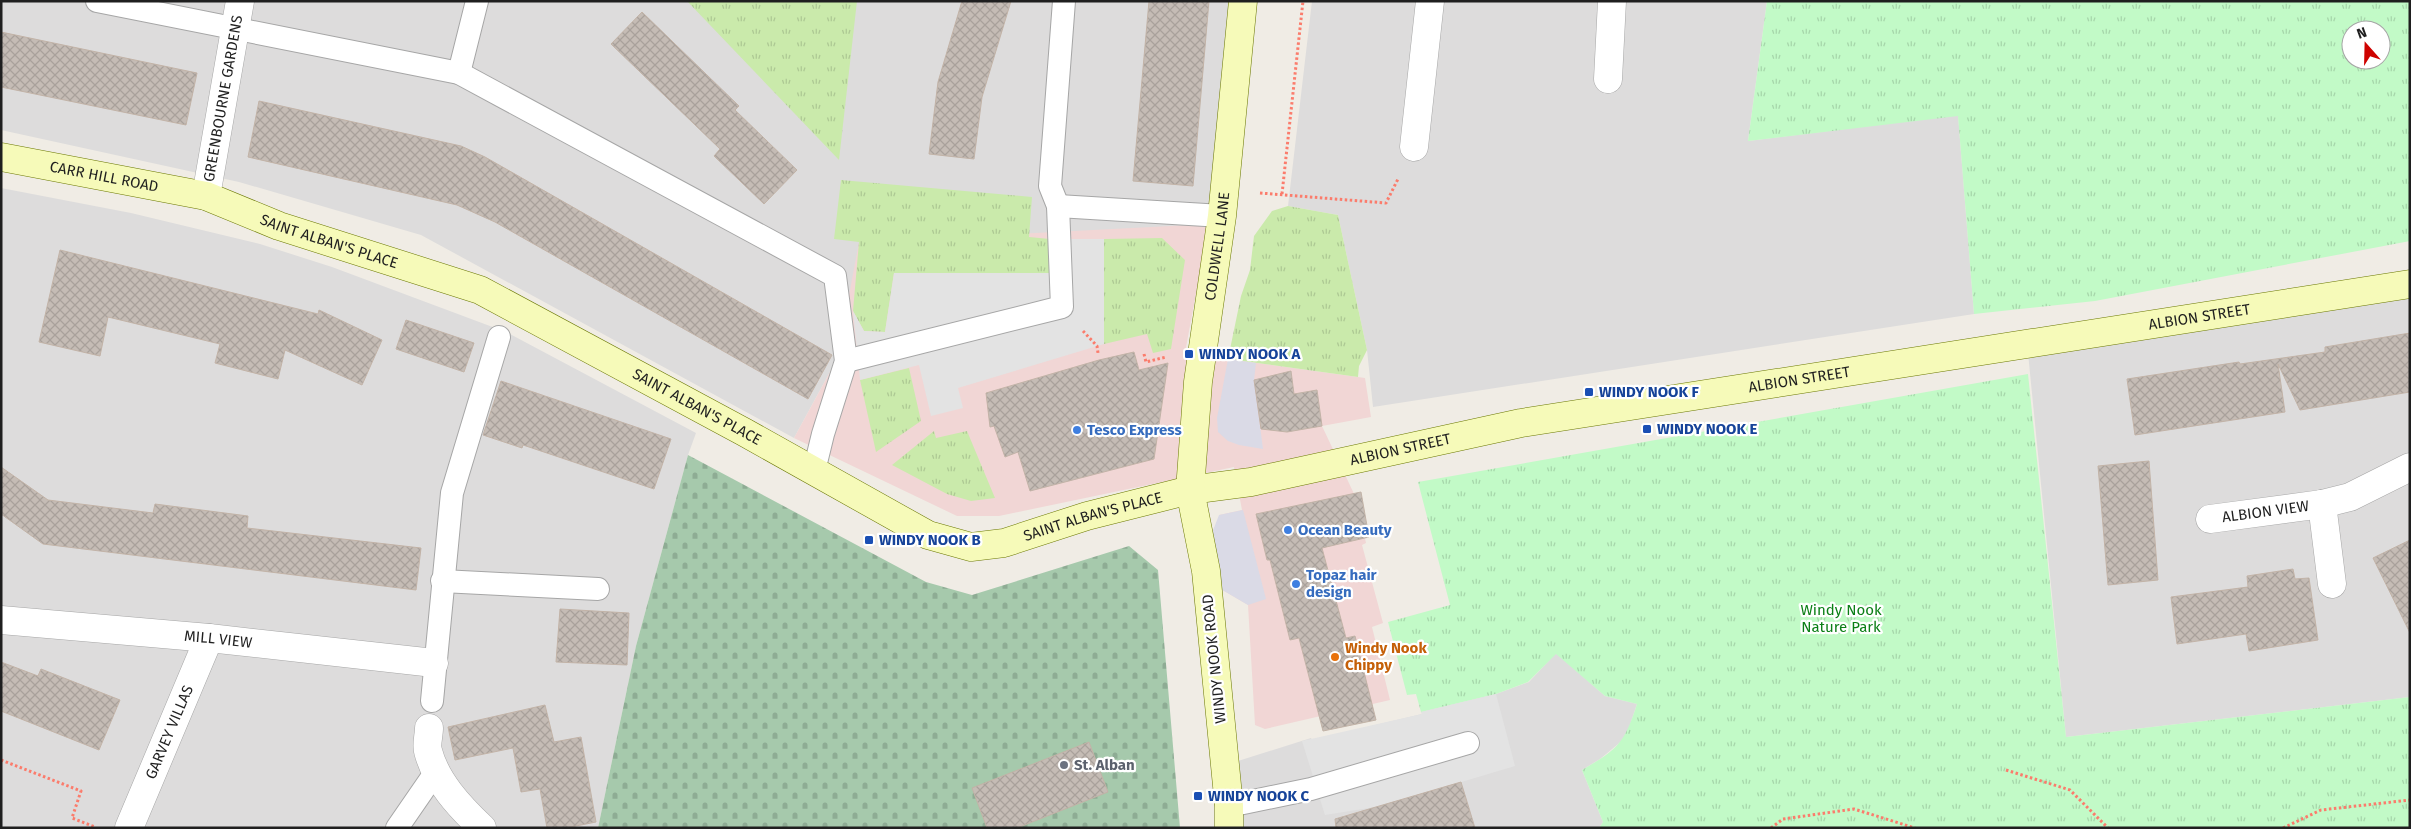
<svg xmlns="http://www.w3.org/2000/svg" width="2411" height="829" viewBox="0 0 2411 829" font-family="'Fira Sans',sans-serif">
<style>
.residential{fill:#dddcdc}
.commercial{fill:#f1d6d5}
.grass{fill:url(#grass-tufts)}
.cemetery{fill:url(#cemetery-stones)}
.park{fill:url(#park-tufts);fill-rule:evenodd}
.parking{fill:#e3e3e3}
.plaza{fill:#dadae6}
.building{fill:url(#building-cross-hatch);stroke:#c2b3a7}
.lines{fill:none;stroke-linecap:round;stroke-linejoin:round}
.lane-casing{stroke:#a6a6a6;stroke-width:24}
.street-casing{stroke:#a6a6a6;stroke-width:29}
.secondary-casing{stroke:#6b7804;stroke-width:29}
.path{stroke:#fb7c6c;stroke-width:3;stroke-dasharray:2.5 2.5;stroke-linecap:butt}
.lane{stroke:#fff;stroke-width:22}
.street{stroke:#fff;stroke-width:28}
.secondary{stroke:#f6fab9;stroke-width:28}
.transit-dot{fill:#1a4fb4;stroke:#fff;stroke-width:2}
.shop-dot{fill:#3f7fe0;stroke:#fff;stroke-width:2}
.food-dot{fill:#e8710a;stroke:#fff;stroke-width:2}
.worship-dot{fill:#6b7280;stroke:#fff;stroke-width:2}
.labels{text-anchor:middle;stroke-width:4.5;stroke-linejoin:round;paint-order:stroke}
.street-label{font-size:15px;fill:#1f1f1f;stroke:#fff}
.transit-label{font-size:15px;font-weight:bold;fill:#164399;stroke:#fff;text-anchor:start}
.shop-label{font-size:15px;font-weight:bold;fill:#366cbe;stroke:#fff;text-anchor:start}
.park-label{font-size:15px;fill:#0b7f16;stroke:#fff}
.food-label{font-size:15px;font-weight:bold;fill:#c56008;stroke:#fff;text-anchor:start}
.worship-label{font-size:15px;font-weight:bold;fill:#5b616d;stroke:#fff;text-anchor:start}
</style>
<defs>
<pattern id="grass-tufts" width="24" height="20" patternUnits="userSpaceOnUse" patternTransform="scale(1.25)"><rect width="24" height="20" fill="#caeaab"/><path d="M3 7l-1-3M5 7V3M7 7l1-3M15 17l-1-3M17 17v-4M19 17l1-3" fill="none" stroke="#adc893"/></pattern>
<pattern id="cemetery-stones" width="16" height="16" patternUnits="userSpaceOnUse" patternTransform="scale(1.25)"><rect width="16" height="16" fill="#a6c9ac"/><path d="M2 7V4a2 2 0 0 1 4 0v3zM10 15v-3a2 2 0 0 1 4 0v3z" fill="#8eac94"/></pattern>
<pattern id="park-tufts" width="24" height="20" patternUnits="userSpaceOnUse" patternTransform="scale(1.25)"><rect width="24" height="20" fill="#c2fac7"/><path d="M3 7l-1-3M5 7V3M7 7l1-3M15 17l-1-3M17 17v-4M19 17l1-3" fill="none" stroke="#a6d6aa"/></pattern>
<pattern id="building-cross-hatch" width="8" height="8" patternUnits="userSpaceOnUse" patternTransform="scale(1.25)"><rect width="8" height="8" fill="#c5bcb5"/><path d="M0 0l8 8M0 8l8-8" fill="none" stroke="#a9a19b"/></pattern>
</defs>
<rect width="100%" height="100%" fill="#f0ece5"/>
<g class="residential">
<path d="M1,1H1230L1209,224L837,359L794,438L421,235L239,182L1,130Z"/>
<path d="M1312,1H1767L1748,141L1958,115L1974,314L1373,407L1367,350L1338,215L1288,206Z"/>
<path d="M1,188L131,213L260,244L332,267L506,332L696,433L688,455L636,646L598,828H1Z"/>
<path d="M2410,294V697L2066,737L2028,353Z"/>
<path d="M1556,653L1605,696L1637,704L1628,731L1623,740L1600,759L1582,770L1603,822L1599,828H1241L1238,761L1311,738L1312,740L1422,714L1421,712L1496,694L1529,682Z"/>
</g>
<path class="commercial" d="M1209,224L1184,358L1228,359L1365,378L1371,417L1322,426L1356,498L1366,543L1362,545L1383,623L1372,627L1390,700L1265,729L1255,725L1248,605L1219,588V515L1242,510L1234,467L999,516H957L794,438L837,359L859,242Z"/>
<g class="grass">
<path d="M687,1H857L839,160Z"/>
<path d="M841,180L1032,197L1029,237L1050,239V273H894L885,332L864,331L853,311L859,242L834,239Z"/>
<path d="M1288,206L1338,215L1367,350L1359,366L1358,377L1228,359L1241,296L1250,270L1254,236L1272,211Z"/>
<path d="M1162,238L1185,260L1171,349L1153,353L1147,334L1104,344V239Z"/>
<path d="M909,368L921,421L876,452L860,380Z"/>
<path d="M934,431L936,438L967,431L995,498L971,501L947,494L892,465Z"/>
</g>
<path class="cemetery" d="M688,455L926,582L972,595L1129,546L1158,570L1180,828H598L636,646Z"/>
<g class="park">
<path d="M1767,1H2410V241L2095,301L1974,314L1958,116L1748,141ZM2351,30H2381V60H2351Z"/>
<path d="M2028,374L2066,737L2410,697V828H1599L1603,822L1582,770C1618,749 1624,744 1637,704L1605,696L1556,654L1528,682L1496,694L1421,712L1416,694L1407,695L1388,622L1450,605L1418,482Z"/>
</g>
<g class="parking">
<path d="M1050,239H1104V344L958,388L963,408L931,416L919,365L860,380L853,311L864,331L885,332L894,273H1050Z"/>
<path d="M1496,694L1515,766L1381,806L1325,815L1302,741L1422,714L1421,712Z"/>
</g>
<g class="plaza">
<path d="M1228,359L1256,363L1254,380L1263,449L1239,445L1228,441L1218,432L1217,418Z"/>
<path d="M1243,510L1266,599L1248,605L1219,588L1212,533L1219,515Z"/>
</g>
<g class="building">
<path d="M962,1H1011L982,97L974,159L929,154L938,82Z"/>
<path d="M1149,1H1209L1193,186L1133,181Z"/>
<path d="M642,12L739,106L735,110L797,170L764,204L714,156L720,149L611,44Z"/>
<path d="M1,32L197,73L186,125L1,87Z"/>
<path d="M259,101L461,146L485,157L832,355L808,399L495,222L457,205L248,157Z"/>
<path d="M60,250L318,314L319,310L382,340L362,385L285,350L278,379L215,363L220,344L108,317L100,356L39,342Z"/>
<path d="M406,320L474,343L464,372L396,349Z"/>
<path d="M2410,333V392L2300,410L2278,364L2285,412L2135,435L2127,379L2239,362L2240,364L2325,352V347Z"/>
<path d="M1134,352L1139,370L1168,363L1154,459L1030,491L1018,452L1005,457L994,426L990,427L986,393L1099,360Z"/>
<path d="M1291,371L1294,394L1317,390L1322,426L1287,432L1261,429L1254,380Z"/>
<path d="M501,381L671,439L654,489L523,445L522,448L483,435Z"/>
<path d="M2149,461L2158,580L2108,585L2098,466Z"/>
<path d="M1,467L48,500L153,513L155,504L248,516L247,528L421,548L416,590L43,544L1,514Z"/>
<path d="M1361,492L1369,537L1322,548L1346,638L1355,636L1376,720L1323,731L1299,638L1290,640L1270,560H1267L1256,514Z"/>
<path d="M2410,540V633L2373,558Z"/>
<path d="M2293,569L2295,579L2309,578L2318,640L2249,651L2246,634L2177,644L2171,597L2248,587L2247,576Z"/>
<path d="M560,609L629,613L627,665L556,662Z"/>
<path d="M1,662L38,676L41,669L120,700L99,750L1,711Z"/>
<path d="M545,705L554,742L581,737L596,822L566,828H547L540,789L521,792L513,748L455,760L448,727Z"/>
<path d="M1089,742L1108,792L1017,828H987L972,788Z"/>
<path d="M1461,782L1475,828H1336L1335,819Z"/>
</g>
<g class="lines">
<g class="lane-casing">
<g id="lane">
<path d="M97,1L459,73L835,276L846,361L823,434L814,471"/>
<path d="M459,73L477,1"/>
<path d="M1058,206L1222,216"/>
<path d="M846,361L1062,307L1058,206L1050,186L1064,1"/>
<path d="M442,581L598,589"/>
<path d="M432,701L452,493L499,337"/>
<path d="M1229,806L1311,789L1468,743"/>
<path d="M397,828L437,770"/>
</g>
</g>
<g class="street-casing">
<g id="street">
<path d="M1608,79L1612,1"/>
<path d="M1414,147L1430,1"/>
<path id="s1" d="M206,196L240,1"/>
<path d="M2322,504L2332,584"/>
<path id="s2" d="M2210,519L2322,504L2350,497L2410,467"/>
<path id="s3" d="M1,620L209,638L434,663"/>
<path d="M429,728C429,735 426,745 428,751C436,782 460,807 482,828"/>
<path id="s4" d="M129,828L209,638"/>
</g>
</g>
<g class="secondary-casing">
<g id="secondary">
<path id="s5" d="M1,157L206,196L279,226L480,290L744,432L928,535L971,547L1004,543L1087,516L1190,490L1251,482L1521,423L2410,284"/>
<path id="s6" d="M1229,828V806L1206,571L1190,490L1198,382L1222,216L1243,1"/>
</g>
</g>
<g class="path">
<path d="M1260,193L1386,203L1398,179"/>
<path d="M1282,194L1303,1"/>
<path d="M1083,331L1097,346L1098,353"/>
<path d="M1144,354L1146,362L1166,357"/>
<path d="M1,760L81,791L72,818L95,827"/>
<path d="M2006,770L2070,790L2108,828"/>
<path d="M1771,828L1783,819L1854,809L1915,828"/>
<path d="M2283,828L2321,810L2410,800"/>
</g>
<use href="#lane" class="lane"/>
<use href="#street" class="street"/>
<use href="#secondary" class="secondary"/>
</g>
<g class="transit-dot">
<rect x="1184" y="349" width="10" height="10" rx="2.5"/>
<rect x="1584" y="387" width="10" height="10" rx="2.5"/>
<rect x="1642" y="424" width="10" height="10" rx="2.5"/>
<rect x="864" y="535" width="10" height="10" rx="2.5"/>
<rect x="1193" y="791" width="10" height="10" rx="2.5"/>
</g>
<g class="shop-dot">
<circle cx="1077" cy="430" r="5"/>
<circle cx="1288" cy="530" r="5"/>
<circle cx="1296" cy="584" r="5"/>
</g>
<circle class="food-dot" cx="1335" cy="657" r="5"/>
<circle class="worship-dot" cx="1064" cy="765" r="5"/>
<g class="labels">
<g class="street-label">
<text dy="5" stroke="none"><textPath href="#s1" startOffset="99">GREENBOURNE GARDENS</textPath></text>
<text dy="5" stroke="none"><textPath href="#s5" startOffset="105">CARR HILL ROAD</textPath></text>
<text dy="5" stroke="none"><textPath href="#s5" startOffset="340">SAINT ALBAN'S PLACE</textPath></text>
<text dy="5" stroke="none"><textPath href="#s6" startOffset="586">COLDWELL LANE</textPath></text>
<text dy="5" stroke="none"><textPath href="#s5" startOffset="2305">ALBION STREET</textPath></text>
<text dy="5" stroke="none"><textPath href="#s5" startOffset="1900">ALBION STREET</textPath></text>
<text dy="5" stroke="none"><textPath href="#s5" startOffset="745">SAINT ALBAN'S PLACE</textPath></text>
<text dy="5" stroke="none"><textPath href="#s5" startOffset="1495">ALBION STREET</textPath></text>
<text dy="5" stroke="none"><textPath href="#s2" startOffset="56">ALBION VIEW</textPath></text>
<text dy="5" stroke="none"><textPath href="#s5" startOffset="1180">SAINT ALBAN'S PLACE</textPath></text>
<text dy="5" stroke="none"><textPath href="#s3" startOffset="218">MILL VIEW</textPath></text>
<text transform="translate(1214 659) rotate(-96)" y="5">WINDY NOOK ROAD</text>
<text dy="5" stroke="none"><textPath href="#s4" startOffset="104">GARVEY VILLAS</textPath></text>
</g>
<g class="transit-label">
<text x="1199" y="359">WINDY NOOK A</text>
<text x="1599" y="397">WINDY NOOK F</text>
<text x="1657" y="434">WINDY NOOK E</text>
<text x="879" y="545">WINDY NOOK B</text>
<text x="1208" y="801">WINDY NOOK C</text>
</g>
<g class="shop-label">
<text x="1087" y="435">Tesco Express</text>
<text x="1298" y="535">Ocean Beauty</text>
<text x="1306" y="580">Topaz hair<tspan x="1306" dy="17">design</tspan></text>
</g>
<g class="park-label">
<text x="1841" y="615">Windy Nook<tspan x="1841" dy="17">Nature Park</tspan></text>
</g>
<g class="food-label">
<text x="1345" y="653">Windy Nook<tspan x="1345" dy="17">Chippy</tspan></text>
</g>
<g class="worship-label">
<text x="1074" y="770">St. Alban</text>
</g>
</g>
<rect width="2411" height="829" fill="none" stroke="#1f1f1f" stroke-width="5"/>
<g transform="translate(2366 45) rotate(340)"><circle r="24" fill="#ffffff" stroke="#a5a5a5"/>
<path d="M0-4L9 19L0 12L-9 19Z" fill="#ce0200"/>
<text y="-8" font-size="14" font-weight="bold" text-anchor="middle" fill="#1f1f1f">N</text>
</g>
</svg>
